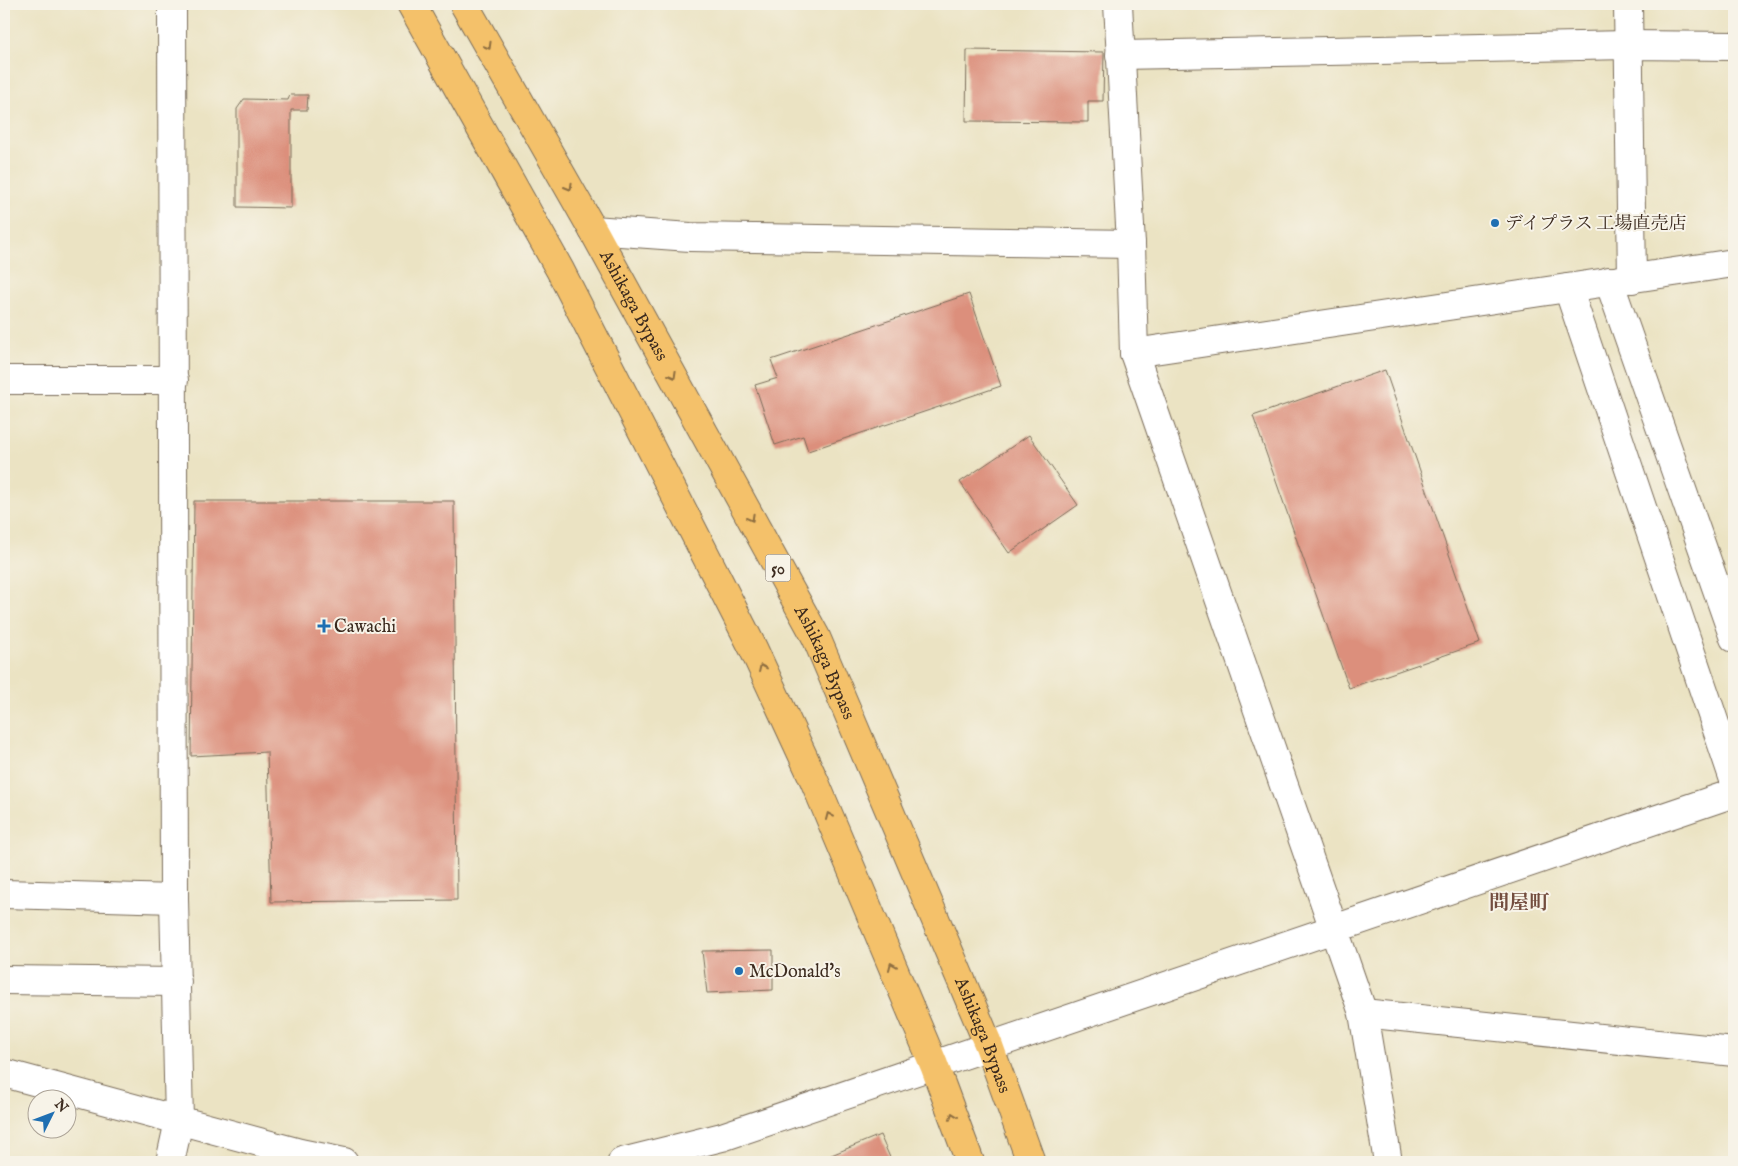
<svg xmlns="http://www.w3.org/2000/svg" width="1738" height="1166" viewBox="0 0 1738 1166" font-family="'IM FELL English','Noto Serif JP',serif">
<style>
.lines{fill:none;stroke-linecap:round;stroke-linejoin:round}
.stream{stroke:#3aabb6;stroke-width:9}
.building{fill:#dc8f7c}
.minor-casing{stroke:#796b58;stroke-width:30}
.tertiary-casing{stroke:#796b58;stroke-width:30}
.trunk-casing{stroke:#796b58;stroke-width:30}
.minor{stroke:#fff;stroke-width:28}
.tertiary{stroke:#fff;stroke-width:28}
.trunk{stroke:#f4c16a;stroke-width:28}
.oneway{stroke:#8e6e40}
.poi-dot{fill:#1f6fb2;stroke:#f7f3e8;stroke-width:2}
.labels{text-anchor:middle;stroke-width:4;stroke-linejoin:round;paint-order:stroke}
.shield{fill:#f7f3e8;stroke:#73665b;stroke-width:1}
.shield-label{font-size:16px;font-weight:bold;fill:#3b2a1e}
.poi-label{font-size:18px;fill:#3b2a1e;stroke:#f7f3e8;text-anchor:start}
.street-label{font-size:18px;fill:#3b2a1e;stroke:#f7f3e8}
.quarter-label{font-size:20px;font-weight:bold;fill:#734d3f;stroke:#f7f3e8}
</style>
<rect width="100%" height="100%" fill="#f7f3e8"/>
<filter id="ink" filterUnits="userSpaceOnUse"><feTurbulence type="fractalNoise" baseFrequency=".02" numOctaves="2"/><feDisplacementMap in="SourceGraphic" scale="10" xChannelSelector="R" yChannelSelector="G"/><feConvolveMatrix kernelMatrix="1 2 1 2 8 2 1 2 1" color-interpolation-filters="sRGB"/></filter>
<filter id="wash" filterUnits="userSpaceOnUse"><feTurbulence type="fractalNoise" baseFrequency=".0096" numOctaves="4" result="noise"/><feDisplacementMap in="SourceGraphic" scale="20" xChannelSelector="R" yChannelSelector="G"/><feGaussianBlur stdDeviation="1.12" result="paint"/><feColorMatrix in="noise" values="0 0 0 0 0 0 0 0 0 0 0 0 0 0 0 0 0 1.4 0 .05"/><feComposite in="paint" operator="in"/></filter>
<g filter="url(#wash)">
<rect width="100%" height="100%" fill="#ebe3c3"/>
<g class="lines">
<path class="stream" d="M935,1161V1162"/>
</g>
<g id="blocks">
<g class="building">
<path d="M967,50L1104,52L1103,101H1088V122L966,121Z"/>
<path d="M290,95H308L307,110H291V208L237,207V109L244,99L288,100Z"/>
<path d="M969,294L1001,386L808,451L803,436L775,445L755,385L778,378L771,360Z"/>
<path d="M1385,370L1480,643L1349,688L1253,416Z"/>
<path d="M1029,435L1078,505L1009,553L960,482Z"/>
<path d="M194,501H454L457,900L271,902L267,752L191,756Z"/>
<path d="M773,950V990L707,993L702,951Z"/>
<path d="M880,1135L892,1162H832L829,1156Z"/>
</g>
</g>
</g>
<g filter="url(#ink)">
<use href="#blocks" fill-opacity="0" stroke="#796b58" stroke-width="1"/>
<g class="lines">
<g class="minor-casing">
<g id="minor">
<path d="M1118,4L1131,244L1134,353L1363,1013L1388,1162"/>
<path d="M1628,4L1632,279"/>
<path d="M1120,55L1628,45L1734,46"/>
<path d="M593,230L690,237L1131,244"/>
<path d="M1609,281L1734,638"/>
<path d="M1568,288L1734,780"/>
<path d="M1134,353L1734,263"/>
<path d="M4,380H174"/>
<path d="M4,894L174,899"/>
<path d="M4,980L177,982"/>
<path d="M1363,1013L1734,1052"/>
<path d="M170,1162L179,1121L174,899L172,4"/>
</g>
</g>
<g class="tertiary-casing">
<g id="tertiary">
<path d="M4,1073L300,1153L344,1162"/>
<path d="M622,1162L722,1137L1734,793"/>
</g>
</g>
<g class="trunk-casing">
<g id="trunk">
<path d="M411,4L560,270L753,648L814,780L934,1065L970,1162"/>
<path id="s1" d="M464,4L593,230L816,637L989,1046L1031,1162"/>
</g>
</g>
<use href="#minor" class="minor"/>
<use href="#tertiary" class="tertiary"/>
<use href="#trunk" class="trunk"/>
</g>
<defs><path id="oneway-chevron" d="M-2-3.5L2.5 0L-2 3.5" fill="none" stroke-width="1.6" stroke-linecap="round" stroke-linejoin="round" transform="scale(1.25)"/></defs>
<g class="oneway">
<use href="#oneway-chevron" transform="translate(488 46) rotate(60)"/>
<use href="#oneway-chevron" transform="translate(569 187) rotate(60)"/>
<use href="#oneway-chevron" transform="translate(673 375) rotate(61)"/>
<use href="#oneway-chevron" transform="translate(751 518) rotate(61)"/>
<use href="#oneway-chevron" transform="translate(762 668) rotate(-115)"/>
<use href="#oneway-chevron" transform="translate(829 816) rotate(-113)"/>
<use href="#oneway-chevron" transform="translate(892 966) rotate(-113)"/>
<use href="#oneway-chevron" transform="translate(953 1116) rotate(-110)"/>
</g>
</g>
<g class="poi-dot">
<circle cx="1495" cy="223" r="5"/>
<path d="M321.5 618.5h5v5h5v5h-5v5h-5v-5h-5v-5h5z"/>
<circle cx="739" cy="971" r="5"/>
</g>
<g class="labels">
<rect class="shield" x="765.5" y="554.5" width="25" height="27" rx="4"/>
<g class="shield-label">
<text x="778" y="574">50</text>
</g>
<g class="poi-label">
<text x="1505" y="229">デイプラス 工場直売店</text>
<text x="334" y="632">Cawachi</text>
<text x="749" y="977">McDonald's</text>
</g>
<g class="street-label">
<text dy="6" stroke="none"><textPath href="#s1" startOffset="346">Ashikaga Bypass</textPath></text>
<text dy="6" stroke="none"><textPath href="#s1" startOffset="751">Ashikaga Bypass</textPath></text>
<text dy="6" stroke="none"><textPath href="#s1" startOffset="1156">Ashikaga Bypass</textPath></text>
</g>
<g class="quarter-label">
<text x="1519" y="909">問屋町</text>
</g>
</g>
<rect width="1738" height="1166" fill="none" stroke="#f7f3e8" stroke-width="20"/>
<g transform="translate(52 1114) rotate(48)"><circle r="24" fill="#f7f3e8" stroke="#aca397"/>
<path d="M0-4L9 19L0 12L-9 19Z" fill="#1f6fb2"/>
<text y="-8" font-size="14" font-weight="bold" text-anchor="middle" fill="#3b2a1e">N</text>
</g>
</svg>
